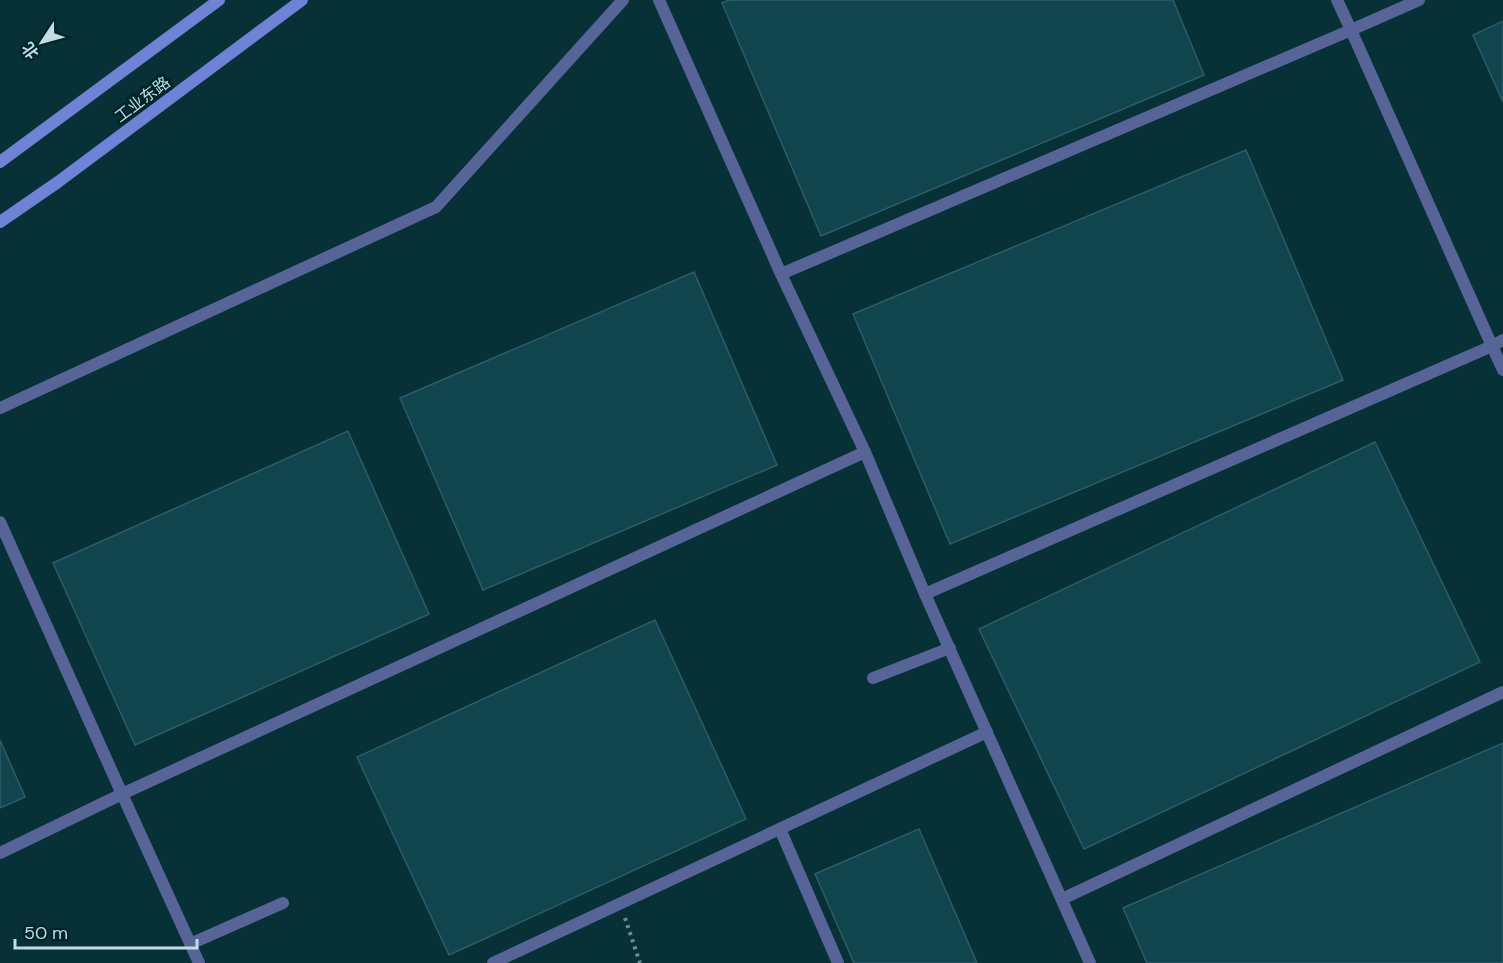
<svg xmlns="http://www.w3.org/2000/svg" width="1503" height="963" viewBox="0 0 1503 963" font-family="'DM Sans','Noto Sans SC',sans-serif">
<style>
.building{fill:#11454e;stroke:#2c5d67;stroke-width:1.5}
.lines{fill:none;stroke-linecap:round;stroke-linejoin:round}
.path{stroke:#6d8d93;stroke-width:4;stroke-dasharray:3 4.5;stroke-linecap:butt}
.minor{stroke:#566498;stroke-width:12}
.secondary{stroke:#6e83d6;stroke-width:12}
.labels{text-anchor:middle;stroke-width:6;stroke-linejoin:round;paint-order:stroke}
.street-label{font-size:16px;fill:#c3dce1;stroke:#00262c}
</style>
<rect width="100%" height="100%" fill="#083037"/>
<g class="building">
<path d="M729,0H1173L1204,75L821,236L722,3Z"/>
<path d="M1503,21V102L1473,35Z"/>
<path d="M1246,150L1343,380L950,544L853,314Z"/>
<path d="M694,272L777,465L483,590L400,398Z"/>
<path d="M348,431L429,614L135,745L53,563Z"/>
<path d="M1375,442L1480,662L1084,849L979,629Z"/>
<path d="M655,620L746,819L449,955L357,757Z"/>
<path d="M0,740L25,797L0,808Z"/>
<path d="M1503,743V963H1147L1123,908Z"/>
<path d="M919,829L977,963H854L815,874Z"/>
</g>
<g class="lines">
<path class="path" d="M625,918L640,963"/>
<g class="minor">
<path d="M659,0L781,274"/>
<path d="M1337,0L1351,30L1419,0"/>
<path d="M1503,340L1492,346L1503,370"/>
<path d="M0,408L436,207L623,0"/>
<path d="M865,452L925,594"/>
<path d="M0,522L122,794L0,853"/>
<path d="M873,678L950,648"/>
<path d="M780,829L838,963"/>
<path d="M1062,899L1503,692"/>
<path d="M190,944L283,903"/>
<path d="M199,963L122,794L865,452L781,274L1351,30L1492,346L925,594L1090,963"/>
<path d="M493,963L987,732"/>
</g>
<g class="secondary">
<path d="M0,162L219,0"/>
<path d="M0,222L58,182L302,0"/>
</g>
</g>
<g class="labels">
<g class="street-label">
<text transform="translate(142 99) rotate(-37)" y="6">工业东路</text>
</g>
</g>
<g transform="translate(42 42) rotate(234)" stroke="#00262c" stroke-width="4.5" paint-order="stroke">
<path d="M0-4.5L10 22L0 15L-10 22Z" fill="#c3dce1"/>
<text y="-9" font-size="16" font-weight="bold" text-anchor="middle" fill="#c3dce1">北</text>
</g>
<path d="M15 939v9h182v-9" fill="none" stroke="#c3dce1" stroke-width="3"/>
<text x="24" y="939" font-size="18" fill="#c3dce1" stroke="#00262c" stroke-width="4.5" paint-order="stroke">50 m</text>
</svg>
